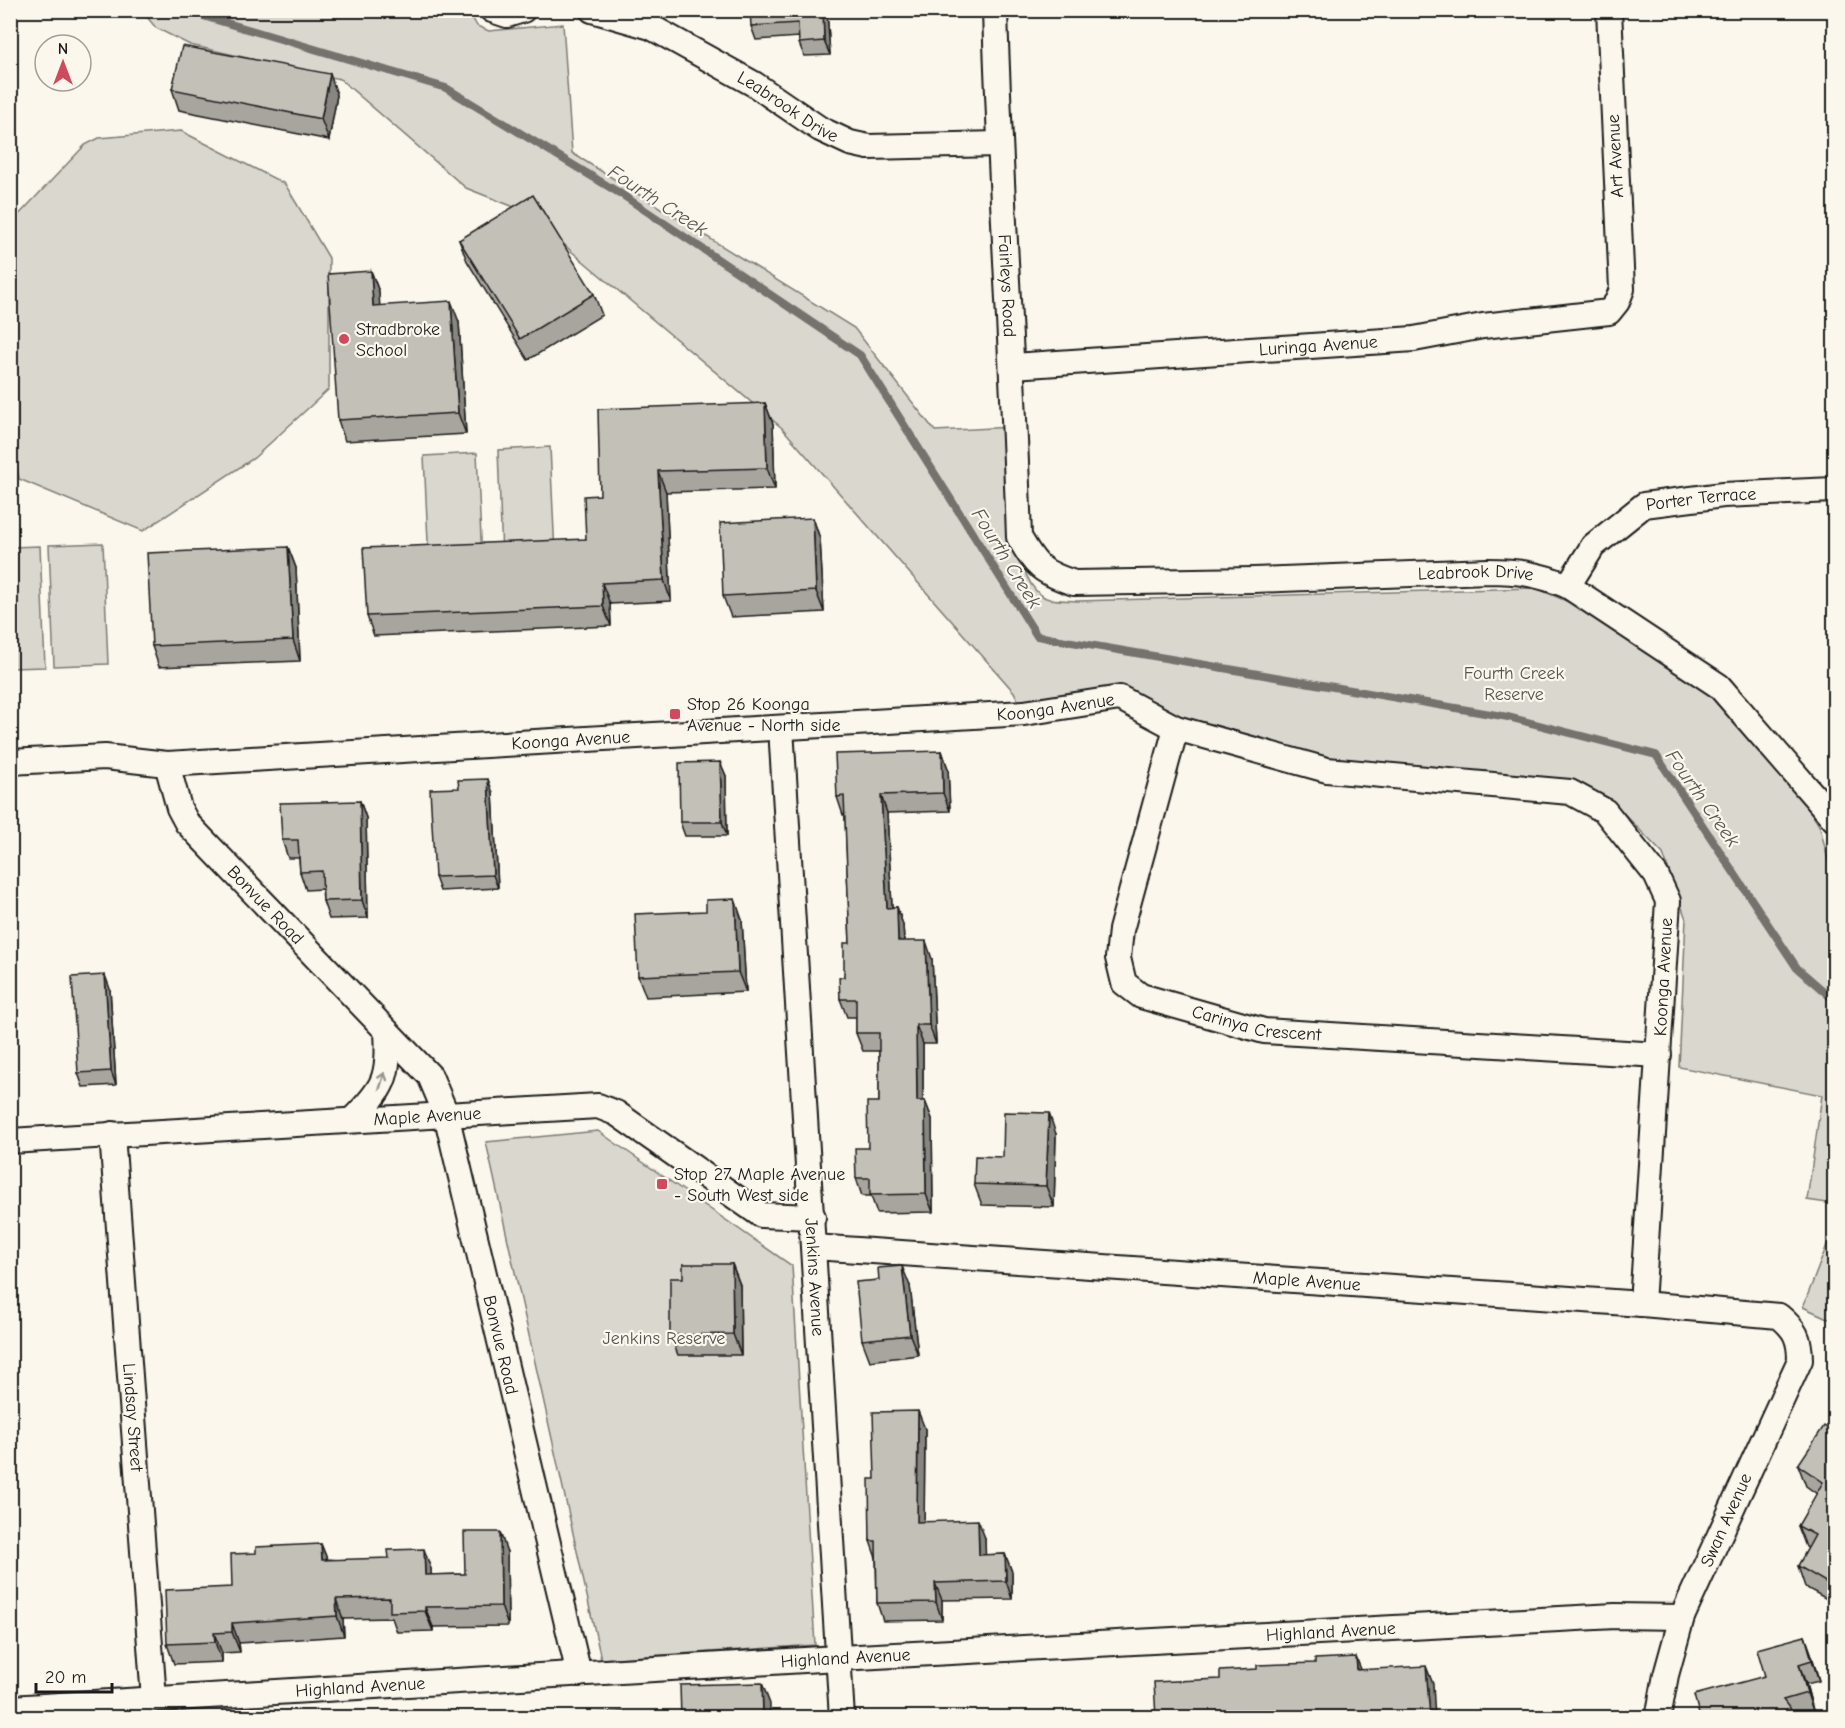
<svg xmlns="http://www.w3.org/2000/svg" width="1845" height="1728" viewBox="0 0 1845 1728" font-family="'Comic Neue',sans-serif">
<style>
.green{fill:#dad7ce;stroke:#7b7a75;stroke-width:1.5}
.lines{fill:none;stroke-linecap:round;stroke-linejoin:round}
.stream{stroke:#74726e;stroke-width:8}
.street-casing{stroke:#1c1c1c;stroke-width:28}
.street{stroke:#fbf7ec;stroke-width:24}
.wall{fill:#a8a59e;stroke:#1c1c1c;stroke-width:1.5}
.shaded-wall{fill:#888681;stroke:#1c1c1c;stroke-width:1.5}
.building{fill:#c3c0b8;stroke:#1c1c1c;stroke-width:1.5}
.oneway{stroke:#97948e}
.poi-dot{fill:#d1495b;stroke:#fbf7ec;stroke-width:2}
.labels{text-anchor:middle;stroke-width:4.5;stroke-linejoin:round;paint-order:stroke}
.street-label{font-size:18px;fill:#1c1c1c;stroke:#fbf7ec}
.poi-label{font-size:18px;fill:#1c1c1c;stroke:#fbf7ec;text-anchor:start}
.park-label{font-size:18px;fill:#555451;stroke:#fbf7ec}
.water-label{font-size:20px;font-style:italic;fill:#575653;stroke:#fbf7ec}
</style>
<rect width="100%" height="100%" fill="#fbf7ec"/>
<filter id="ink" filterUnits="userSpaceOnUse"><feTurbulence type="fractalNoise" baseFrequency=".0167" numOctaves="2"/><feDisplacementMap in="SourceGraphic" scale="12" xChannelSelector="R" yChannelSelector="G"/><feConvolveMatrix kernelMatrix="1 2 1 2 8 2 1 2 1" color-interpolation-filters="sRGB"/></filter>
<g filter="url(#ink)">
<g class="green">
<path d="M462,10L473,19L477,26L489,31L563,24L572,153L854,328L935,431L1012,427C1013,464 1007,582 1046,598C1055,601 1069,600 1078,601L1536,588L1571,603L1715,692L1797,789L1820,827L1834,884V1204L1807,1200L1822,1095L1679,1067L1686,919L1663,854L1609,798L1577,781L1327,770L1117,699L1024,713L1014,692L782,428L571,251L532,214L466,188L340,79L190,45L156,28L142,11Z"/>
<path d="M181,131L285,184L329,258V389L254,458L143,531L19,479L10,431V224L85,145L99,138Z"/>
<path d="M550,447L555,554L502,556L498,450Z"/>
<path d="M477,453L482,560L429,563L424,456Z"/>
<path d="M103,543L108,664L54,666L49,545Z"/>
<path d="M40,546L45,667L11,668V547Z"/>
<path d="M598,1131L792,1266L815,1645L601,1659L486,1142Z"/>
<path d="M1834,1227V1321L1803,1307Z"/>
</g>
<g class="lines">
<path class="stream" d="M183,10L446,88L621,194L860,355L1037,636L1508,717L1656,755L1797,968L1834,1000"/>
<g class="street-casing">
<g id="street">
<path d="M492,10L507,15L523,10"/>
<path id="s1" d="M592,10L651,27L754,84L820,129L850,143L868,147L999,144"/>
<path id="s2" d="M995,10C1000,186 1013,361 1019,537C1036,567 1041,572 1074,583L1254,580L1488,571C1517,571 1540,574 1568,586L1719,686L1834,819"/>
<path id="s3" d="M1013,366L1414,339L1483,326L1609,312L1617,302L1622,289L1609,10"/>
<path id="s4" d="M1568,586L1593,546L1644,505L1723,495L1834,490"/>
<path id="s5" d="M781,728L842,1718"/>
<path id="s6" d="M1176,728L1121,930L1118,958L1124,983L1141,996L1264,1031L1659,1055"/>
<path id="s7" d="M10,762L105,757L167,764L1024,713L1120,698L1176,728L1327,770L1570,792L1605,811L1656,875L1668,901L1642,1304"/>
<path id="s8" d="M167,764L179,808L187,823L430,1076L446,1114L579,1674"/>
<path d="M353,1119C384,1088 390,1077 387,1032"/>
<path id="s9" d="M112,1134L154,1699"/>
<path id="s10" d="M10,1141L598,1106L616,1113L761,1215L813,1217"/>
<path id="s11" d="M814,1247L1642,1304L1779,1316C1795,1329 1800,1338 1800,1360L1682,1617L1666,1675L1658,1718"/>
<path id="s12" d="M10,1708L821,1659L1615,1616L1682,1617"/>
</g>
</g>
<use href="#street" class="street"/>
</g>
<g class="wall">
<path d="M827,10L830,55L804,56L799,43V37L756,40L751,26Z"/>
<path d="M330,74L337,95L329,140L179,110L172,89Z"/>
<path d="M459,240L594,294L602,315L528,360L467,261Z"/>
<path d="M371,271L379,292V306L459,322L466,434L345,441L338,420Z"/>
<path d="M765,403L773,424L775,489L666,492L671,601L610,604L611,626L374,636L367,616L586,539L600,495Z"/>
<path d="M813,518L820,539L824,612L731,617L723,596Z"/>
<path d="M288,547L296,568L300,661L159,667L152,646Z"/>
<path d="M942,751L948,769L950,811L887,813L892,907H897L903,925L904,941L932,959L936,1044H923V1101H925L932,1119L933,1212L877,1213L871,1196H862L856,1178L868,1148L879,1102V1051H863L856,1033V1017H847L840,999L850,943L845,815H843L837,797Z"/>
<path d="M720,762L726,776L727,836H685L680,822Z"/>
<path d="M493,793L498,888L440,891L435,877Z"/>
<path d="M360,801L366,818L368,918L329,919L323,901L322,889L306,890L300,872L299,858H288L282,840Z"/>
<path d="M742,920L746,992L646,997L638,976Z"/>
<path d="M110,989L116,1085L83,1087L78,1073Z"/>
<path d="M1056,1134L1054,1207L982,1205L974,1184L1003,1157Z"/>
<path d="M732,1264L740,1285L741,1355H678L670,1335L683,1278Z"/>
<path d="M910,1286L918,1355L870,1361L862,1340Z"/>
<path d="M925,1429L924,1521L985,1538V1555L1005,1554L1012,1572V1599L942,1600V1620L883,1621L877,1603L876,1558L870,1541L875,1479Z"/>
<path d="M1834,1433V1603L1805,1587L1798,1566L1808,1548L1806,1547L1798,1526L1817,1494L1806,1486L1798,1465Z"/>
<path d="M321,1544L327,1559L431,1569V1575L465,1574L507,1552L508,1626L433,1627V1631L397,1632L392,1618L343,1619L344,1636L239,1643L240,1652L222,1653V1662L174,1664L167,1644L232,1587L256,1553Z"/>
<path d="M1805,1636L1812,1656L1819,1681L1806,1684L1814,1714L1800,1718H1700L1765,1676Z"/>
</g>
<g class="shaded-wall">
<path d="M823,10H827L830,55L824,41Z"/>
<path d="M330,74L337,95L329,140L321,119Z"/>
<path d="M371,271L379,292L381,327L373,306Z"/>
<path d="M451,301L459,322L466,434L458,413Z"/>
<path d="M765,403L773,424L775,489L767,468Z"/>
<path d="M658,471L666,492L671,601L664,580Z"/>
<path d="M813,518L820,539L824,612L816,591Z"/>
<path d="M288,547L296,568L300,661L293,640Z"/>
<path d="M602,583L610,604L611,626L603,606Z"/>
<path d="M942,751L948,769L950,811L943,793Z"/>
<path d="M720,762L726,776L727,836L722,822Z"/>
<path d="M488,779L493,793L498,888L493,875Z"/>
<path d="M881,795L887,813L893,926L887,908Z"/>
<path d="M360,801L366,818L368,918L362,900Z"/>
<path d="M735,899L742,920L746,992L738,972Z"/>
<path d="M897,907L903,925L905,960L898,941Z"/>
<path d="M926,941L932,959L936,1044L929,1025Z"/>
<path d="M105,975L110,989L116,1085L111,1071Z"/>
<path d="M916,1025L923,1044V1119L917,1101Z"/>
<path d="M925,1101L932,1119L933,1212L926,1194Z"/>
<path d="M1049,1113L1056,1134L1054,1207L1046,1186Z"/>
<path d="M732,1264L740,1285L741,1355L733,1334Z"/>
<path d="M902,1266L910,1286L918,1355L910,1335Z"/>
<path d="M918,1411L925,1429L924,1539L917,1522Z"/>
<path d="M978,1520L985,1538L986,1572L979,1555Z"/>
<path d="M500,1532L507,1552L508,1626L501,1606Z"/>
<path d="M321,1544L329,1564L322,1560Z"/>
<path d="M424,1549L431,1569L432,1595L425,1575Z"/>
<path d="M1005,1554L1012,1572V1599L1006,1581Z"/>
<path d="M935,1583L942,1600V1620L936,1602Z"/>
<path d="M336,1599L343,1619L344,1636L337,1616Z"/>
<path d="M425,1607L433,1627V1631L425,1611Z"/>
<path d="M232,1623L239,1643L240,1652L232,1632Z"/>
<path d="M214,1633L222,1653V1662L215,1642Z"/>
<path d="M1805,1636L1812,1656L1819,1681L1812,1660Z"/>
<path d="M1356,1657L1363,1674L1357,1670Z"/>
<path d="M1799,1664L1806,1684L1814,1714L1807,1693Z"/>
<path d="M1426,1666L1433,1684L1435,1718H1430Z"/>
<path d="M762,1683L770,1704V1718L763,1715Z"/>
</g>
<g class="building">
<path d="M750,10H823L824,41L799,43L798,23L751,26Z"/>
<path d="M182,46L330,74L321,119L172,89Z"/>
<path d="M533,195L594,294L520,339L459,240Z"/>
<path d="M371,271L373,306L451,301L458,413L338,420L328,274Z"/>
<path d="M765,403L767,468L658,471L664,580L602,583L603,606L367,616L363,548L586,539L584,496L600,495L598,409Z"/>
<path d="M813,518L816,591L723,596L720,523Z"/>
<path d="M288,547L293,640L152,646L147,553Z"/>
<path d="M942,751L943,793L881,795L887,908L897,907L898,941H926L929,1025H916L917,1101H925L926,1194L870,1195V1178H856L855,1148H868L867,1102H879V1033H856V999H840L839,977H844V943H850L844,796L837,797L835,754Z"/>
<path d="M720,762L722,822H680L679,763Z"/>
<path d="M488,779L493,875L435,877L430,789L459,788L458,780Z"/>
<path d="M360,801L362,900L323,901L322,871L300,872L298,840H282L280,803Z"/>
<path d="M735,899L738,972L638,976L635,914L706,911V900Z"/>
<path d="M105,975L111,1071L78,1073L72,977Z"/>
<path d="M1004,1112L1049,1113L1046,1186L974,1184L975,1156L1003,1157Z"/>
<path d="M683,1264H732L733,1334L670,1335V1278H683Z"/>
<path d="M902,1266L910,1335L862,1340L856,1282L879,1280L878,1268Z"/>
<path d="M918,1411L917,1522L978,1520L979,1555L1005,1554L1006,1581L935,1583L936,1602L877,1603L876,1541H870L869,1479H875L873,1412Z"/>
<path d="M1824,1426L1834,1433V1587L1798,1566L1815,1535L1798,1526L1823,1482L1798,1465Z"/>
<path d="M464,1532H500L501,1606L425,1607V1611L390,1612V1598L336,1599L337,1616L232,1623V1632L214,1633L215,1642L167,1644L165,1590L232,1587L231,1554L256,1553V1547L321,1544L322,1560L389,1558L388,1550L424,1549L425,1575L465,1574Z"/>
<path d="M1805,1636L1812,1660L1799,1664L1807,1693L1783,1700L1797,1718H1729L1726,1715L1716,1718H1700L1694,1695L1765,1676L1757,1649Z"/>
<path d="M1356,1657L1357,1670L1426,1666L1430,1717L1156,1718L1154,1682L1220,1679V1671L1257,1669V1665L1315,1663V1659Z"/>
<path d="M762,1683L763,1715H775V1718H681L680,1685Z"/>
<path d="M624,1712L625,1718H565V1715Z"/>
</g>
<defs><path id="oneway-shaft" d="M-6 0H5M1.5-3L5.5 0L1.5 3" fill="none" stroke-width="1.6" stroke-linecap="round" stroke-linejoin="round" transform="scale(1.5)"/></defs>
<use class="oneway" href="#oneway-shaft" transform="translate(382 1081) rotate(-73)"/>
</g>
<g class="poi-dot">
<circle cx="344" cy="339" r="6"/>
<rect x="669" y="708" width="12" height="12" rx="3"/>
<rect x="656" y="1178" width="12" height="12" rx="3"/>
</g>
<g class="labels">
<g class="street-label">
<text dy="6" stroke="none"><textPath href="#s1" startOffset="220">Leabrook Drive</textPath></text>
<text transform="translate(1615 156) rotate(-93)" y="6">Art Avenue</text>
<text dy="6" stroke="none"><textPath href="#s2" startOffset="276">Fairleys Road</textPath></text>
<text dy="6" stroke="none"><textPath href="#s3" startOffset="306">Luringa Avenue</textPath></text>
<text dy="6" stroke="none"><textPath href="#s4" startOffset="170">Porter Terrace</textPath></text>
<text dy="6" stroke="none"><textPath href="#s2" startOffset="1004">Leabrook Drive</textPath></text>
<text dy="6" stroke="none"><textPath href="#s7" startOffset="1048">Koonga Avenue</textPath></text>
<text dy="6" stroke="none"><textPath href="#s7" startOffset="562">Koonga Avenue</textPath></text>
<text dy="6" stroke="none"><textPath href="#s8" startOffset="176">Bonvue Road</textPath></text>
<text transform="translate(1663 977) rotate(-87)" y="6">Koonga Avenue</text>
<text dy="6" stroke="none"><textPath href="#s6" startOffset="404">Carinya Crescent</textPath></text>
<text dy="6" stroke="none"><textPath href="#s10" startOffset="418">Maple Avenue</textPath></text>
<text dy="6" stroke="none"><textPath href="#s5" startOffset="550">Jenkins Avenue</textPath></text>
<text dy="6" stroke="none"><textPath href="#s11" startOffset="494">Maple Avenue</textPath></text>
<text dy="6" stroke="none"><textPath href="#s8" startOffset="692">Bonvue Road</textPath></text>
<text dy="6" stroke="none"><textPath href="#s9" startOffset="284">Lindsay Street</textPath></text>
<text transform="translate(1726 1520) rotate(-66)" y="6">Swan Avenue</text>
<text dy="6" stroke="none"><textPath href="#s12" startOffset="1323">Highland Avenue</textPath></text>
<text dy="6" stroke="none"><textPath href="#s12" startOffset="837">Highland Avenue</textPath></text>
<text dy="6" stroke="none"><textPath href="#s12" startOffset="351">Highland Avenue</textPath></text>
</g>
<g class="poi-label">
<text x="356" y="335">Stradbroke<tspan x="356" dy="21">School</tspan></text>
<text x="687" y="710">Stop 26 Koonga<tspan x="687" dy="21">Avenue - North side</tspan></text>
<text x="674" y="1180">Stop 27 Maple Avenue<tspan x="674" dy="21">- South West side</tspan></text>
</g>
<g class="park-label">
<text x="1514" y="679">Fourth Creek<tspan x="1514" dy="21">Reserve</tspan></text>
<text x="664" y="1344">Jenkins Reserve</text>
</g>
<g class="water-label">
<text transform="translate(658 200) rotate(33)" y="7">Fourth Creek</text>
<text transform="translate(1007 558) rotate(58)" y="7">Fourth Creek</text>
<text transform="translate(1703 798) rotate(55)" y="7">Fourth Creek</text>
</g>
</g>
<rect width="1845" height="1728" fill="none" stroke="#fbf7ec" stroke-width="36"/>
<rect x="18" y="18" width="1809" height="1692" fill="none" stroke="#1c1c1c" stroke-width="2" filter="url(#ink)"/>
<g transform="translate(63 63)"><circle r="28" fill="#fbf7ec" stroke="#a29f99" stroke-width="1.5"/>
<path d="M0-4.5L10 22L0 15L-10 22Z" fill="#d1495b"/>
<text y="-9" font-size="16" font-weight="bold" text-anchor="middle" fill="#1c1c1c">N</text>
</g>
<path d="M36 1683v9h76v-9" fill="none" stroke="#1c1c1c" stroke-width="3"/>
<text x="45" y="1683" font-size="18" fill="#1c1c1c" stroke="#fbf7ec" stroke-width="4.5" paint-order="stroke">20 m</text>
</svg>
